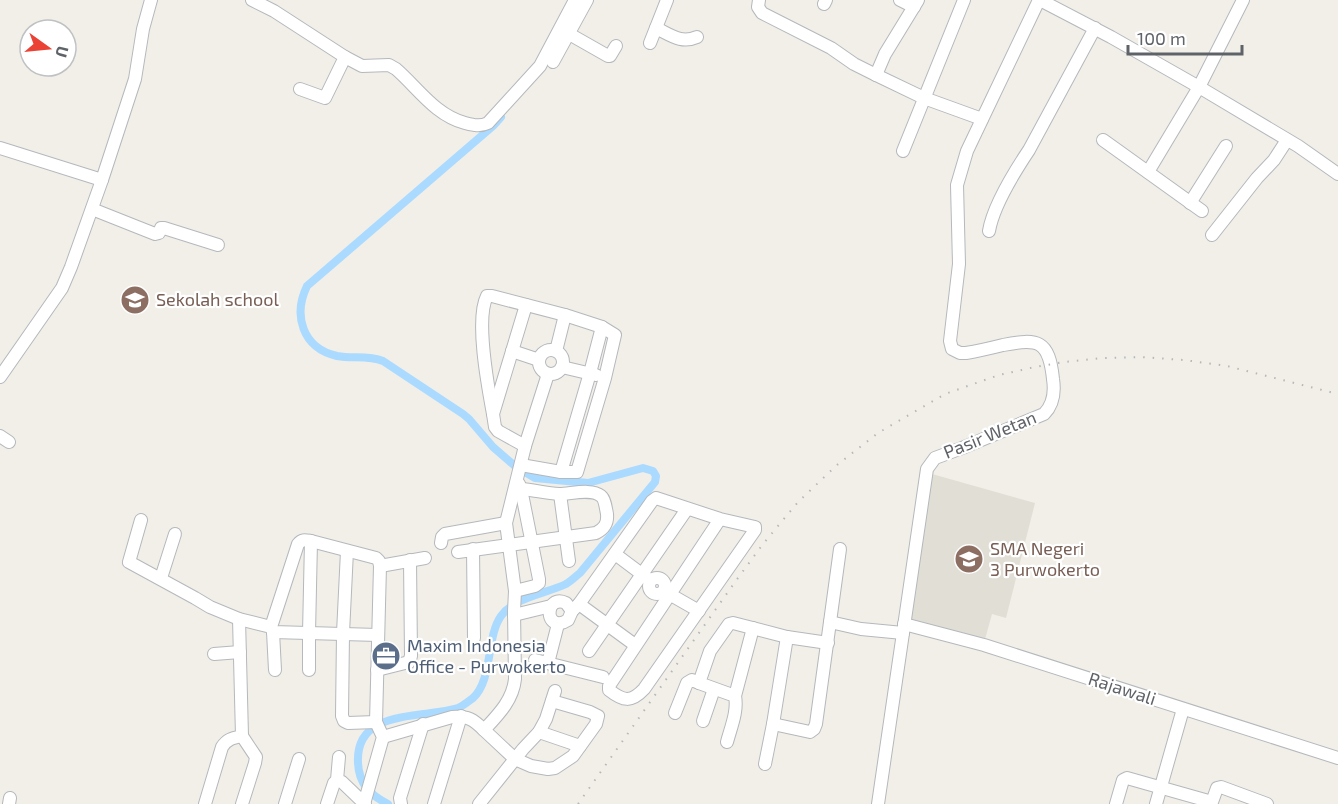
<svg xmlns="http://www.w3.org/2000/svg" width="1338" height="804" viewBox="0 0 1338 804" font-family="'Exo 2',sans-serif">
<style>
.education{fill:#e1ded6}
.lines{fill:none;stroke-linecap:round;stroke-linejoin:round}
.canal{stroke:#aadaff;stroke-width:8}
.minor-casing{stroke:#b5b8bc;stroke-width:14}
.minor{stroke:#fff;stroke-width:12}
.rail{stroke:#b6b7b8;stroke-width:2;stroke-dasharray:1.5 8;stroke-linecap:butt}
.labels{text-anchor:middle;stroke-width:4.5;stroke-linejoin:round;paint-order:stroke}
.education-label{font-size:18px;fill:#785e54;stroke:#fff;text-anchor:start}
.street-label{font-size:18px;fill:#5f6368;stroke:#fff}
.service-label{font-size:18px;fill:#4e5e75;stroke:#fff;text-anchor:start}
</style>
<rect width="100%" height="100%" fill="#f1efe8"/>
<path class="education" d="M932,474L1035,503L1006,618L992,614L984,643L907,621Z"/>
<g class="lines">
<path class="canal" d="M388,804C370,795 359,784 358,763C355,708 423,719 458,708C463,706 469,701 473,698C493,680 486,637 501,616C515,597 545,594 566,584C571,581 575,577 580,573L655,482L656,476L653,471L643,468L588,483L535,478L515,466L493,447L469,419L463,414L383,361C368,355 352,359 337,356C302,348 293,315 307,286L493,126L501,117"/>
<g class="minor-casing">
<g id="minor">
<path d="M252,0L274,11L345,57L325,98L300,89"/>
<path d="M759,0L758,7L762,13L831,48L854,64L876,75L924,98L982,119"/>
<path d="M900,0L914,7"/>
<path d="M1040,0L1111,37L1199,87L1298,146L1338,174"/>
<path d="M824,4L826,0"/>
<path d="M656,28C671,35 681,44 697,37"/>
<path d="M564,31L608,56H610L616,46"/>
<path d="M650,43L667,0"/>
<path d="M345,57L362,66L389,65L396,69C418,88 435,115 465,123C473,125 480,127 488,123L540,66L575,0"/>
<path d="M553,62L587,0"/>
<path d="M876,75L885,54L918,0"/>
<path d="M1103,140L1202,211"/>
<path d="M0,148L102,180"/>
<path d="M903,151L964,0"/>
<path d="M1148,172L1199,87L1243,0"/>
<path d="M1190,203L1226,146"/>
<path d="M92,209L155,234L159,233L161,228H164L218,245"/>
<path d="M989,231C993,207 1015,171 1029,150L1095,28"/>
<path d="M1212,235L1257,178L1274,160L1287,140"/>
<circle cx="551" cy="362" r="12"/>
<path d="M512,351L539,360"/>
<path d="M556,351L565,315"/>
<path d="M562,367L596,375"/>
<path d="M0,377L62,288L71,267L102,180L135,79L143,29L151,0"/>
<path d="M493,414C488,387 475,319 487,296H492L565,315L602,327L615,335L605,378L577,472H561L521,465"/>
<path d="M0,436L9,442"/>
<path d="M525,446L498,431L495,427L493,414L526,305"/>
<path d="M561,472L590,373L602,327"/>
<path d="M560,494L569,561"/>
<path d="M141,520L129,562L195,598L210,607L239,619L271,627L273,632L378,635"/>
<path d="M441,543L442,537L445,534L506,523"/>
<path d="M473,549L474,638"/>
<path d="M347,551L343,633L342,716L344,721L348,723L376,722"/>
<path d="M458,552L596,533C604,529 608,524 607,514C606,509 605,499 601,496C591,488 571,494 559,494C546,493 533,490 521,489"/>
<path d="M615,554L647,578"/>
<path d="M380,566L425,558"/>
<path d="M161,578L175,534"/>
<circle cx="657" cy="586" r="8"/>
<path d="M515,591L535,586L539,583V579L521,489L519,484"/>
<path d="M664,591L699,611"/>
<path d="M579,604L635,645"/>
<path d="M551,606C546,620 556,628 568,620L572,611L579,604L652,501L656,498L720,519L755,527V530L644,689C631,703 623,701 609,690V686L720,519"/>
<path d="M514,615L551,606C555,601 560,600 566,603L572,611"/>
<path d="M239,619L242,736L256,757L255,763L242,804"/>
<path d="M830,622L840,549"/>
<path d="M904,624L984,645L1338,758"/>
<path d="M271,627L298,544C302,539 305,540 311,541L376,558L379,561L380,566L376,722L383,737L364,804"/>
<path d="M273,632L275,670"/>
<path d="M787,637L773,724L810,732L814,729L816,724L830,622L861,629L903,633"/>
<path d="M589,651L687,509"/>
<path d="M214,654L240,652"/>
<path d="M535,660L603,677"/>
<path d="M548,663L558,624"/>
<path d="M309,670V633L311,541"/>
<path d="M377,670L409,662L411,656L410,560"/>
<path d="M735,696L753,628"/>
<path d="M675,713L687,683L692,680L699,683"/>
<path d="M703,721L714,689"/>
<path d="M484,730L515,759L531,766L548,769L555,768L573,756L596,724L598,716L590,712L552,701"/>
<path d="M539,732L580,746"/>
<path d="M383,737L452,717C468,716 473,719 484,730C498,715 513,700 515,679L514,611L515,591L506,523L525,446L548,374"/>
<path d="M727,742C731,727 738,711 735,696L699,683L710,651L729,624L733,623L787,637L828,643"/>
<path d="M765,764L773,724"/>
<path d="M337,780L342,782L365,804"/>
<path d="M9,804L10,798"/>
<path d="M205,804L222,747C227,739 233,738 242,736"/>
<path d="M285,804L299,759"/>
<path d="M327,804L334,783L337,780L339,757"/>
<path d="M401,804L400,798L423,724"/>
<path d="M434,804L461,716"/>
<path d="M479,804L523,749L539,732L546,719L555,691"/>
<path d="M878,804L927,469L935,458L962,448L1044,414C1054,404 1055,392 1053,379C1049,340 1038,338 1003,345C991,348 978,351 966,353H960L952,349L950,341L959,264L957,185L967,151L1039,0"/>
<path d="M1116,804L1123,780L1127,778L1212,802L1217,788L1221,787L1267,804"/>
<path d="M1156,804L1183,709"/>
</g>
</g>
<use href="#minor" class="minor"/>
<path class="rail" d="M578,804L735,582L763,544L798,502L837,465L878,433L945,394L999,375L1035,367L1064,362L1102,358L1140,357L1184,360L1227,366L1338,394"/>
</g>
<defs>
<g id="school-disc" transform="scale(1.5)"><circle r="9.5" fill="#8d6e63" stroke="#fff"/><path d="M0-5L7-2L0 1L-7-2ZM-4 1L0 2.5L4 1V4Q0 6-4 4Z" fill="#fff"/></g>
<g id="office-disc" transform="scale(1.5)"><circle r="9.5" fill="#5c6f8a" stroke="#fff"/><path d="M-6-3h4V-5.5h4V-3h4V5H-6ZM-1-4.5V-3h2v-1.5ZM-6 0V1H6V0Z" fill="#fff"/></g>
</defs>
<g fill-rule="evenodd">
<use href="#school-disc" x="135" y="300"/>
<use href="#school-disc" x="969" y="559"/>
<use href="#office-disc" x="386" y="656"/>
</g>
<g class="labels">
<g class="education-label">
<text x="156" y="306">Sekolah school</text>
<text x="990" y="555">SMA Negeri<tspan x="990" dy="21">3 Purwokerto</tspan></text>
</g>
<g class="street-label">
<text transform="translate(990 435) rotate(-22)" y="6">Pasir Wetan</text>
<text transform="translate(1122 689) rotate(18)" y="6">Rajawali</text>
</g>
<g class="service-label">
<text x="407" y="652">Maxim Indonesia<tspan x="407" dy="21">Office - Purwokerto</tspan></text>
</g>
</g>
<g transform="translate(48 48) rotate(105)"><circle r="28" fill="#ffffff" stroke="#bfc1c3" stroke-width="1.5"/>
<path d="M0-4.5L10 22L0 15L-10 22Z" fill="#ea4335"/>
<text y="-9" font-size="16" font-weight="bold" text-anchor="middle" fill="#5f6368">U</text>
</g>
<path d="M1128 45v9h114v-9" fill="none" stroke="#5f6368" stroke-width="3"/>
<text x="1137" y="45" font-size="18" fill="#5f6368" stroke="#ffffff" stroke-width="4.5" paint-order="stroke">100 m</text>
</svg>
